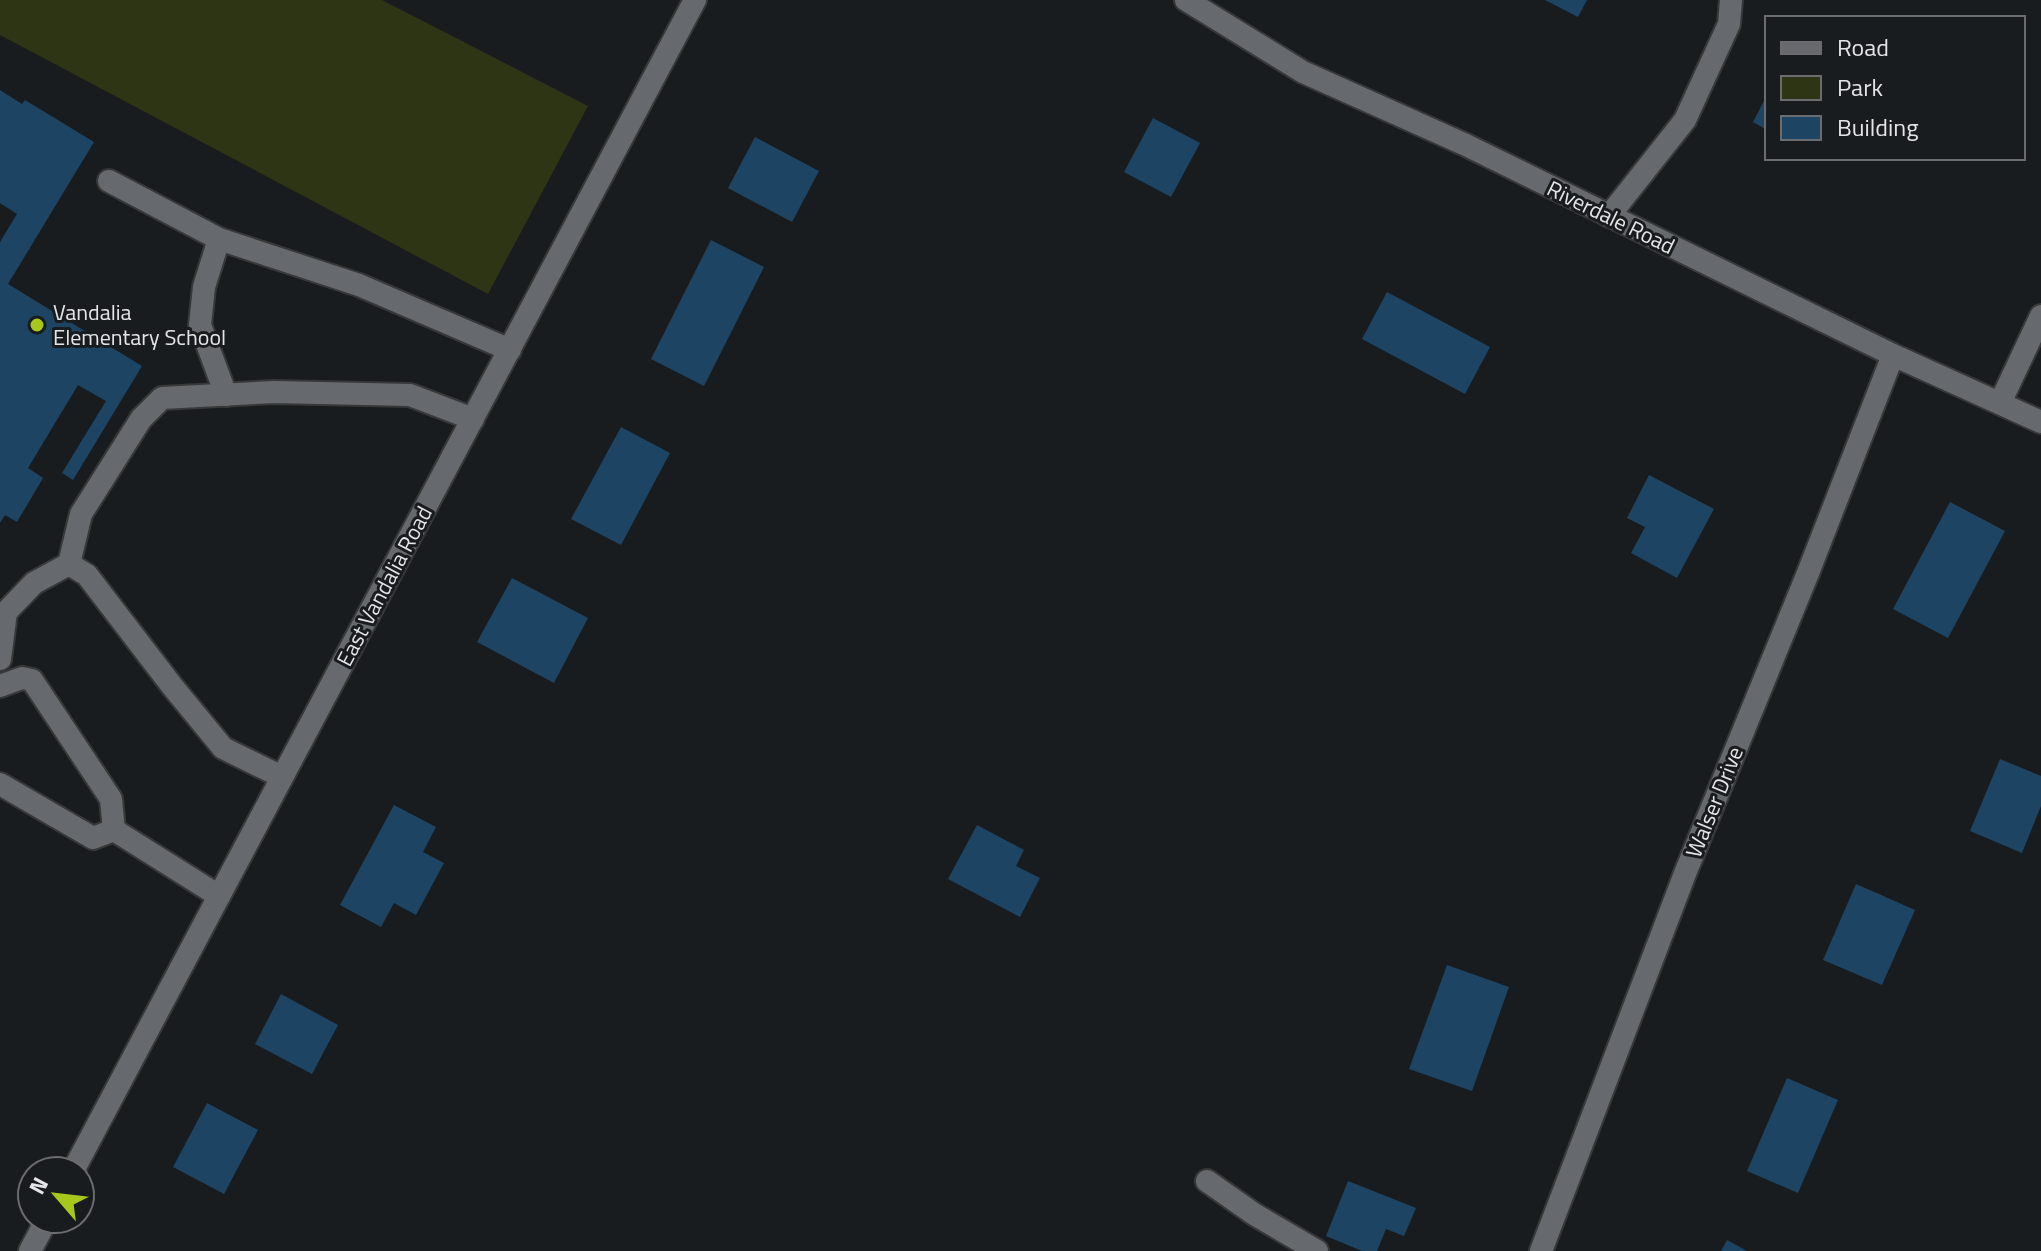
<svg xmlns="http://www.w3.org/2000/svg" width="2041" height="1251" viewBox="0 0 2041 1251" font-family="'Titillium Web',sans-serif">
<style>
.green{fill:#2d3515}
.building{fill:#1d4463}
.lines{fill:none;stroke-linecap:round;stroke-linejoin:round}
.service-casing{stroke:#36383a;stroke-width:26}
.minor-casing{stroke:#36383a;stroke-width:26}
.tertiary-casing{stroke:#36383a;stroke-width:26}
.service{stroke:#666a6e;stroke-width:22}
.minor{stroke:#666a6e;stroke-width:22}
.tertiary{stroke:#666a6e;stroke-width:22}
.poi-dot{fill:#a8c71c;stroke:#191c1f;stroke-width:3}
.labels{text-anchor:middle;stroke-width:6;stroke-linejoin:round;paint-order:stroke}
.street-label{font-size:22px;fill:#e3e5e7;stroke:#191c1f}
.poi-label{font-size:22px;fill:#e3e5e7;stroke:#191c1f;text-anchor:start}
</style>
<rect width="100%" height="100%" fill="#191c1f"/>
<path class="green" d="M0,0H382L588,106L488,294L0,35Z"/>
<g class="building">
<path d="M1545,0H1587L1578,17Z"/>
<path d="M0,90L22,104L25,100L94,142L8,284L142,366L73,480L62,473L106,401L78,385L28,468L43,478L17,522L5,515L0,523V242L17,214L0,203Z"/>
<path d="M1767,95V130L1753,122Z"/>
<path d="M1153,118L1200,143L1171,197L1124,172Z"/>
<path d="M755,137L819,171L792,222L728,188Z"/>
<path d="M711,240L764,267L704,386L651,359Z"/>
<path d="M1387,292L1490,347L1465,394L1362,339Z"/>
<path d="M621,427L670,453L621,545L571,519Z"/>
<path d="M1649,475L1714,509L1677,578L1631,553L1645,527L1627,518Z"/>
<path d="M1950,502L2005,531L1948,638L1893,609Z"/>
<path d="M512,578L588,618L554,683L477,642Z"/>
<path d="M2000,759L2041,776V806L2022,853L1970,831Z"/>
<path d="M394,805L436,827L423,852L444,863L416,915L394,903L381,927L340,905Z"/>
<path d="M977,825L1024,850L1016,866L1040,878L1020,917L948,879Z"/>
<path d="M1856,884L1915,910L1882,985L1823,960Z"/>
<path d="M1447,965L1509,987L1472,1091L1409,1069Z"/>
<path d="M281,994L338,1025L312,1074L255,1044Z"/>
<path d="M1787,1078L1838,1100L1798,1193L1747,1171Z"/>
<path d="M207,1103L258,1130L224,1194L173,1167Z"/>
<path d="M1348,1181L1416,1208L1404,1236L1386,1229L1377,1251H1362L1326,1236Z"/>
<path d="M1727,1240L1747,1251H1721Z"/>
</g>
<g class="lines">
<g class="service-casing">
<g id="service">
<path d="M109,181L219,239"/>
<path d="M1609,216L1685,120L1729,24L1731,0"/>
<path d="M226,395L200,325L204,287L219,239L359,285L510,350"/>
<path d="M2000,403L2041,316"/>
<path d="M69,564L81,514L141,419L162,398L274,392L410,395L473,419"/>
<path d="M0,659L6,612L34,583L69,564L87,575L172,686L223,748L282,777"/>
<path d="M0,686L22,678L32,680L111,799L114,830"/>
<path d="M0,784L93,838L114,830"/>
<path d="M114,830L219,896"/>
<path d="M1207,1181L1254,1214L1317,1251"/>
</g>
</g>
<g class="minor-casing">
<g id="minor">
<path d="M1186,0L1303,72L1466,145L1893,355L2041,422"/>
<path d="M1541,1251L1686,871L1808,573L1893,355"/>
</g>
</g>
<g class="tertiary-casing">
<g id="tertiary">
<path d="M73,1171L695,0"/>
<path d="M30,1251L47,1219"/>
</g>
</g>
<use href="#service" class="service"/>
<use href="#minor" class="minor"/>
<use href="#tertiary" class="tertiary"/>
</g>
<circle class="poi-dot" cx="37" cy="325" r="8"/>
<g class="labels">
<g class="street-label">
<text transform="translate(1611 217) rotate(26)" y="8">Riverdale Road</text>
<text transform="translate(384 586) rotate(-62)" y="8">East Vandalia Road</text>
<text transform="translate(1714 802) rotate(-68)" y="8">Walser Drive</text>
</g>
<g class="poi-label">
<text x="53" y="320">Vandalia<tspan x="53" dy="25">Elementary School</tspan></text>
</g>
</g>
<rect x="1765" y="16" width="260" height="144" fill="#191c1f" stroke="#6a6c6f" stroke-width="2"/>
<rect x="1781" y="42" width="40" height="12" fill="#666a6e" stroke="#6a6c6f" stroke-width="2"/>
<text x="1837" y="56" font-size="24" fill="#e3e5e7">Road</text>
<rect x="1781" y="76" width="40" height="24" fill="#2d3515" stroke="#6a6c6f" stroke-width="2"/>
<text x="1837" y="96" font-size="24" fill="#e3e5e7">Park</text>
<rect x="1781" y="116" width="40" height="24" fill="#1d4463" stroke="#6a6c6f" stroke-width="2"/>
<text x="1837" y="136" font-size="24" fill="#e3e5e7">Building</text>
<g transform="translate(56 1195) rotate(298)"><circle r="38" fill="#191c1f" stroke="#6a6c6f" stroke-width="2"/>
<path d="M0-6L14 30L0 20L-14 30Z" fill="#a8c71c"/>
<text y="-12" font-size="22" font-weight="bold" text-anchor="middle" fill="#e3e5e7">N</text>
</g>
</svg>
